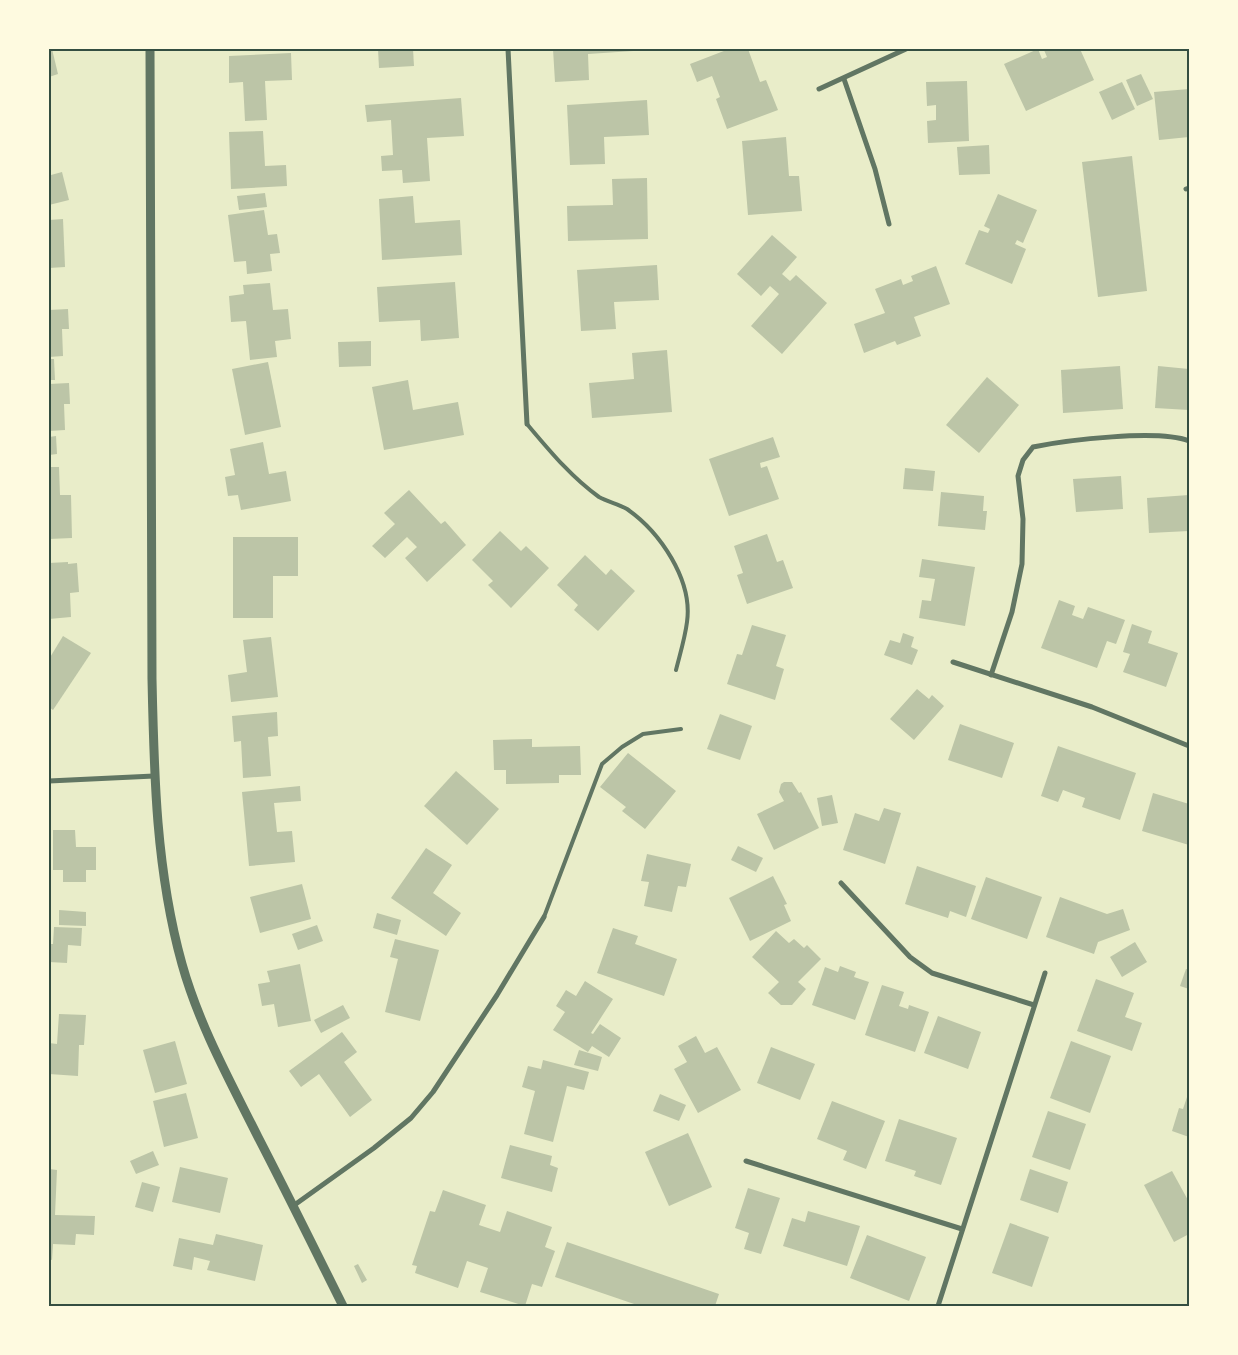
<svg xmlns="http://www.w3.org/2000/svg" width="1238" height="1355" viewBox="0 0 1238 1355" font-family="Figtree,sans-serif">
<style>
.building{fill:#bcc5a7}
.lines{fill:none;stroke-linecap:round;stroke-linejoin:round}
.service{stroke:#617663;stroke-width:4}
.minor{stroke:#617663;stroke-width:5}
.tertiary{stroke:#617663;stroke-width:9}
.neatline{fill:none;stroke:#344e41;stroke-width:2}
</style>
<rect width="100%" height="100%" fill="#e9edc9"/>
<g class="building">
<path d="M49,49H52L58,74L49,77Z"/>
<path d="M378,49H413L414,66L379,68Z"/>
<path d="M553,49H633V51L588,54L589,80L555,82Z"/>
<path d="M729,49H748L760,82L766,80L778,110L727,129L716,99L720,97L712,76L697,82L690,64Z"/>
<path d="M1038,49L1042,59L1047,57L1044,50L1047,49H1080L1094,80L1026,111L1004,64Z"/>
<path d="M291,53L292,80L265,81L267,120L245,121L243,82L229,83V56Z"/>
<path d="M1141,74L1153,99L1137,106L1126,80Z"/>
<path d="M967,81L969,141L928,143L927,121L936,120V105L927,106L926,82Z"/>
<path d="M1122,82L1135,109L1112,120L1099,92Z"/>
<path d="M1189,89V137L1159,140L1154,92Z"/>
<path d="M461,98L464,136L427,138L430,181L403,183L402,170L382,171L381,156L393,155L391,120L367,122L365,105Z"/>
<path d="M647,100L649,135L604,137L605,164L570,165L567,105Z"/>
<path d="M263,131L265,166L286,165L287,186L231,189L229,132Z"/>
<path d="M786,137L789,176H799L802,211L748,215L742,141Z"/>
<path d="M989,145L990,174L959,175L957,147Z"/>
<path d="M1132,156L1147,291L1098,297L1082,162Z"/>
<path d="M49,169L51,175L62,172L69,200L49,205Z"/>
<path d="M647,178L648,239L568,241L567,206L613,205L612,179Z"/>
<path d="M265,193L267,207L239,210L237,196Z"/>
<path d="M998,194L1037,210L1023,243L1017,240L1015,244L1026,249L1012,284L965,264L979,230L988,233L990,229L984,226Z"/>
<path d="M413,196L415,223L460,220L462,255L382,260L379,199Z"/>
<path d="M264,210L268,235L277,234L280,253L270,254L272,271L247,274L246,261L234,262L228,215Z"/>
<path d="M63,219L65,267L49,268V220Z"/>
<path d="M772,235L797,257L782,274L790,281L796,275L827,303L782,354L751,326L779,294L770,286L761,296L737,274Z"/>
<path d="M657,265L659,300L614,302L616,329L581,331L577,270Z"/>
<path d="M936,266L950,304L914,317L921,336L897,345L895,341L864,353L854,324L885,313L875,289L901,279L903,285L913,281L911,276Z"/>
<path d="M455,282L459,338L421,341L420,320L379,322L377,287Z"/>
<path d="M270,283L273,310L288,309L291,339L275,341L277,357L250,360L246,321L231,322L229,296L244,294L243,285Z"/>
<path d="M68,309L69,329H62L63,356L49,357V310Z"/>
<path d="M371,341V366L339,367L338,342Z"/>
<path d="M667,350L672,412L592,418L589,383L634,379L632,353Z"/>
<path d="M49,359H54L55,380H49Z"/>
<path d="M268,362L281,427L245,435L232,369Z"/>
<path d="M1120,366L1123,409L1063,413L1061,370Z"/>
<path d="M1158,366L1189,369V410L1155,408Z"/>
<path d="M987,377L1019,405L979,453L946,425Z"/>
<path d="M408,380L413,410L458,402L464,435L384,450L372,387Z"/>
<path d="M69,383L70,404H64L65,430L49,431V384Z"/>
<path d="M56,436L57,454L49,455V437Z"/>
<path d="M773,437L780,457L760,463L761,468L767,466L779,499L729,516L709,459Z"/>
<path d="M263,442L269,474L286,471L291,501L241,510L238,495L228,496L225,477L235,475L230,449Z"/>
<path d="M49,467H59L60,495H71L72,538L49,539Z"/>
<path d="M905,468L935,471L933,491L903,489Z"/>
<path d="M1121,476L1123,509L1076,512L1073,479Z"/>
<path d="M409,490L441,524L445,521L466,545L427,582L405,558L417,547L407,537L385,558L372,546L395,524L384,513Z"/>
<path d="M941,492L984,496L983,511H987L985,530L938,526Z"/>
<path d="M1189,495V531L1149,533L1147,498Z"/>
<path d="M500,531L521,551L526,546L549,568L511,608L488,585L493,581L472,560Z"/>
<path d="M767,534L777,562L783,560L793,588L747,604L737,575L743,573L734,546Z"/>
<path d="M233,537H298V576H273V618H233Z"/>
<path d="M585,555L606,575L611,569L635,591L598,631L574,610L578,605L557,585Z"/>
<path d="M922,559L975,567L965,626L919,618L922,600L931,601L935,579L919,577Z"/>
<path d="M68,562V564L77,563L79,592L70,593L71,617L49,619V563Z"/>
<path d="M1059,600L1075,606L1072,615L1083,619L1088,607L1125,620L1116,644L1107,641L1097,668L1041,648Z"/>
<path d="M1132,624L1152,631L1148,643L1178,653L1166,687L1123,672L1130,654L1123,652Z"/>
<path d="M752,625L786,635L776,666L784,669L775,700L727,684L737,654L742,655Z"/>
<path d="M903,633L914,637L911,647L918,650L912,665L884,655L890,640L900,643Z"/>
<path d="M63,636L91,653L53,710L49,707V659Z"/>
<path d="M271,637L278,697L231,702L228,675L247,672L243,640Z"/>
<path d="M917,689L929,699L932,695L944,706L914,740L890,719Z"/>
<path d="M277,712L278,736L268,737L271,776L243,778L241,741L234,742L232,716Z"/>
<path d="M720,714L752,726L740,760L707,749Z"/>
<path d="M960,724L1014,743L1002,778L948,760Z"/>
<path d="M532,739V747L580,746L581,775H559V783L506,784V770H494L493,740Z"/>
<path d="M1058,746L1136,773L1120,820L1082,807L1085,798L1063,790L1058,802L1041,796Z"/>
<path d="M628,753L676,791L645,829L622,811L626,807L600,787Z"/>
<path d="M456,771L499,809L467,845L424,806Z"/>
<path d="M784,782H792L799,793L801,792L819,828L774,850L757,814L784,801L779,792L781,784Z"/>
<path d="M300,786L301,801L274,803L277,832L292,831L295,862L249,866L242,792Z"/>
<path d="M1153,793L1189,804V845L1142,831Z"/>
<path d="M832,795L838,823L822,826L817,798Z"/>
<path d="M884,808L901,813L885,864L843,850L855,813L879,821Z"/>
<path d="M53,830H75L76,847H96V870H86V882H63V870H53Z"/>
<path d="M738,846L763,858L756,872L731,860Z"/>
<path d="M426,848L452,865L433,893L461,913L446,936L391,898Z"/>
<path d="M647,854L691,864L686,887L678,886L672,912L644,906L649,882L641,881Z"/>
<path d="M917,866L976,886L966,917L950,911L948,918L905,904Z"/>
<path d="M773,876L787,904L784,905L791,921L750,941L729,898Z"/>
<path d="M986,877L1042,897L1027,939L971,919Z"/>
<path d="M302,884L311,919L260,933L250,897Z"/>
<path d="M1060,897L1107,914L1123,909L1130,930L1098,942L1094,954L1046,937Z"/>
<path d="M59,910L86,912V926L59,925Z"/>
<path d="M377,913L401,920L397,935L373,928Z"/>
<path d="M317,925L323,941L298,950L292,934Z"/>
<path d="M54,927L82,928L81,946L68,945L67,963L49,962V944H53Z"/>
<path d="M613,928L638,936L635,944L677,959L664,996L597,973Z"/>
<path d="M776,931L789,943L794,939L804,948L807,945L821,959L798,982L806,989L792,1005H781L768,993L779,982L752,957Z"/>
<path d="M395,939L439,950L420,1021L385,1012L398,959L390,957Z"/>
<path d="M1135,942L1147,962L1122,977L1110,957Z"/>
<path d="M300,964L311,1021L278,1027L274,1004L262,1006L258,984L270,982L267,971Z"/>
<path d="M840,966L856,972L854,977L869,982L855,1020L812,1005L825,967L838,972Z"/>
<path d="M1186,969L1189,970V989L1180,986Z"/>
<path d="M1096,979L1134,993L1125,1017L1142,1023L1132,1051L1077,1031Z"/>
<path d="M585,981L613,999L591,1033L593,1034L600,1024L621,1038L609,1057L592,1046L588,1052L553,1030L565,1012L556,1006L566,990L576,996Z"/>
<path d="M882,985L904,992L899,1006L908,1009L909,1005L929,1012L915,1052L865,1035Z"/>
<path d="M343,1005L350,1018L321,1033L314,1020Z"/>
<path d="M59,1014L86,1015L84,1045H79L78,1076L49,1074V1043L57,1044Z"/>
<path d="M938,1016L981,1032L968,1069L924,1053Z"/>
<path d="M342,1032L357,1052L344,1062L372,1100L350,1117L319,1074L301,1087L289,1071Z"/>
<path d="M696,1036L705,1053L717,1047L741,1090L698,1113L674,1069L687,1062L678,1046Z"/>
<path d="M175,1041L187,1084L155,1093L143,1050Z"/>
<path d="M1071,1041L1111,1056L1090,1113L1050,1098Z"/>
<path d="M771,1047L815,1064L800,1100L757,1083Z"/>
<path d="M579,1050L602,1057L598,1071L574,1065Z"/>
<path d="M543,1060L589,1072L584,1090L567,1086L553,1142L524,1134L535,1091L522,1087L528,1066L541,1069Z"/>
<path d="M1189,1091V1137L1172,1131L1179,1108L1183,1109Z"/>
<path d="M186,1093L198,1138L164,1147L153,1101Z"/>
<path d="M660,1094L686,1105L679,1121L653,1111Z"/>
<path d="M832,1101L885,1121L866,1169L843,1160L847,1151L817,1139Z"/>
<path d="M1048,1111L1086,1124L1070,1170L1032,1157Z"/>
<path d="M899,1119L957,1138L941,1185L914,1176L916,1171L885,1161Z"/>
<path d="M688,1133L712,1187L669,1206L645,1152Z"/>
<path d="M510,1145L552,1156L550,1165L558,1168L552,1192L501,1178Z"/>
<path d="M153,1151L159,1165L136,1174L130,1161Z"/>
<path d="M180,1167L228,1178L220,1213L172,1202Z"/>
<path d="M49,1169L57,1170L55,1215L95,1216L94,1235L76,1234L75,1245L53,1244L52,1260L49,1259Z"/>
<path d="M1030,1169L1068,1182L1058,1213L1020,1200Z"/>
<path d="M1172,1171L1189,1202V1234L1174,1242L1144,1185Z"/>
<path d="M142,1182L160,1187L153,1212L135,1207Z"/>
<path d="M748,1188L780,1198L761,1254L744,1249L749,1233L735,1228Z"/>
<path d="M443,1190L486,1205L479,1225L500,1232L507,1211L552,1227L545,1247L555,1251L542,1287L532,1284L525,1306L480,1292L488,1268L467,1261L458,1288L415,1273L417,1266L412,1265L430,1211L435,1212Z"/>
<path d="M808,1211L860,1226L847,1266L783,1246L792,1218L805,1222Z"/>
<path d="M1010,1223L1049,1237L1032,1287L992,1273Z"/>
<path d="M216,1234L263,1245L255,1281L207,1270L210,1261L194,1257L192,1270L173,1266L179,1238L213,1245Z"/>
<path d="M867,1235L926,1257L909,1301L850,1278Z"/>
<path d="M567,1242L719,1294L715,1306H640L555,1277Z"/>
<path d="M358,1264L367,1280L362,1283L354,1266Z"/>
</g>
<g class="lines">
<g class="service">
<path d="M527,424C549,450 571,477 599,497C608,502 619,504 627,509C660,532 693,580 687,622C685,638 680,654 676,670"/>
<path d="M544,917L602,764L622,747L643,734L681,729"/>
</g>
<g class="minor">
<path d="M508,49L527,424"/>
<path d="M844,79L875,169L889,224"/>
<path d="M819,89L906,49"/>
<path d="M1186,189L1189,188"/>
<path d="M953,662L1092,707L1189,746"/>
<path d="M991,675L1012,612L1022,564L1023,519L1018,476L1023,460L1033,447C1067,440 1158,429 1189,441"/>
<path d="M49,781L154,776"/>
<path d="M841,883L910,957L932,973L1034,1005"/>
<path d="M746,1161L962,1229"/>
<path d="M293,1206L374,1148L411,1118L433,1092L497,995L544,917"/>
<path d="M938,1306L1045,973"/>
</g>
<path class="tertiary" d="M150,49L152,679C154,775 156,871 182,964C199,1025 230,1081 258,1137C287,1193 315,1250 343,1306"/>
</g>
<rect width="1238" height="1355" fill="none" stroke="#fefae0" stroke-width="100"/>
<rect x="50" y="50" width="1138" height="1255" class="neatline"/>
</svg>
